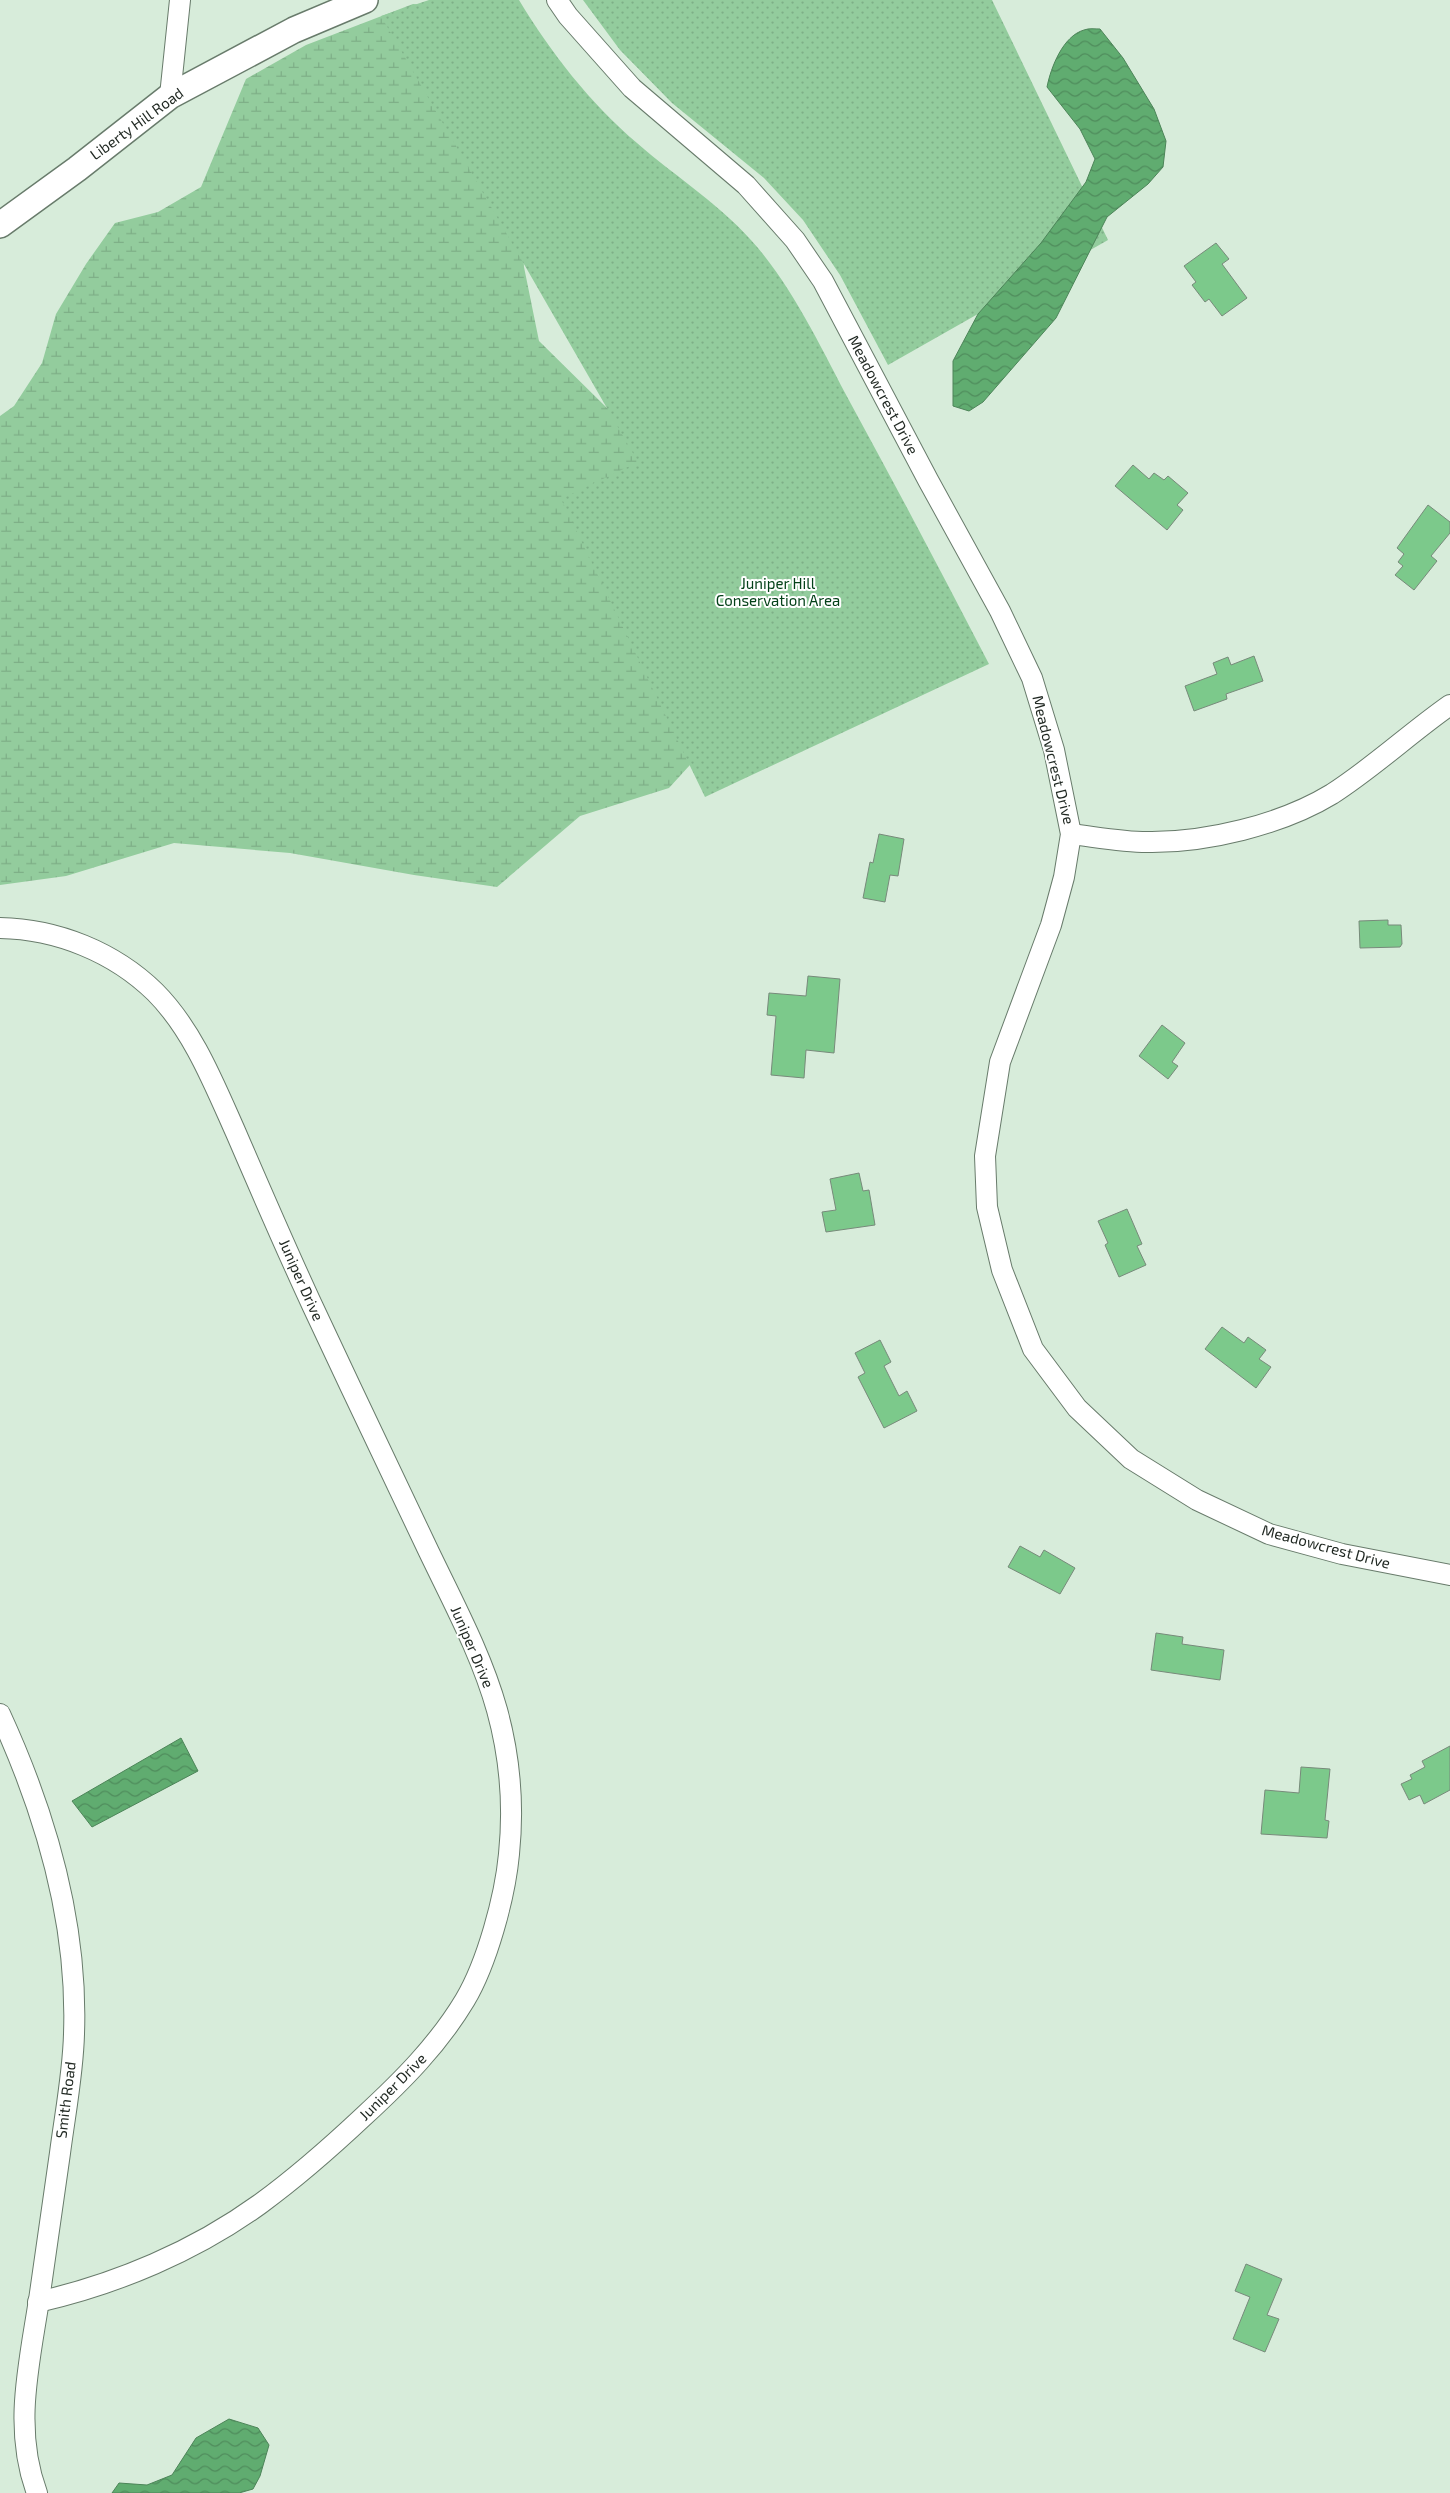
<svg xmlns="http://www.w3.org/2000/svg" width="1450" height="2493" viewBox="0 0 1450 2493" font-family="'Exo 2',sans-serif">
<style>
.wetland{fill:url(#wetland-marsh)}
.park{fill:url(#park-dots)}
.water{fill:url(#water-waves);stroke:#4c8458}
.building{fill:#7cc98b;stroke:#778a7a}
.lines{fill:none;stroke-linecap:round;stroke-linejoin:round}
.minor-casing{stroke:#687b6b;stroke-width:22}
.tertiary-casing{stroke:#687b6b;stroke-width:28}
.minor{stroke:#fff;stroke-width:20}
.tertiary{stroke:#fff;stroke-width:25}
.labels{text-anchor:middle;stroke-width:4;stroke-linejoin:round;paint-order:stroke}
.street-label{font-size:15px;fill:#1f2721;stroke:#fff}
.park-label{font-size:15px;fill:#044119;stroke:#fff}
</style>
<defs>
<pattern id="wetland-marsh" width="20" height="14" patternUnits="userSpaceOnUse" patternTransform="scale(1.25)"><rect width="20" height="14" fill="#93cc9d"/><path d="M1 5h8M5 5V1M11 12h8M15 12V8" fill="none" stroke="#7eaf87"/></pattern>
<pattern id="park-dots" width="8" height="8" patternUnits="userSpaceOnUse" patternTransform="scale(1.25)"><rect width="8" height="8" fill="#93cc9d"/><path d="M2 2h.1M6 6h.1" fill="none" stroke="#7eaf87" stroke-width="1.8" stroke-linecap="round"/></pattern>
<pattern id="water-waves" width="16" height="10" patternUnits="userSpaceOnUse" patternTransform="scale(1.25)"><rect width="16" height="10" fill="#60ac70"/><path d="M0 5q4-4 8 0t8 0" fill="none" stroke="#4f8c5c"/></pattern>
</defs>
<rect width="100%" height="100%" fill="#d7ecda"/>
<path class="wetland" d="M413,4L484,9L519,183L524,267L539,341L607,408L688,396L740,710L669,788L580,816L497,887L414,875L290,853L174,843L66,876L0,885V416L14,406L42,363L56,314L86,264L115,223L158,212L201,187L246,79L306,45Z"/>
<g class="park">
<path d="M429,0H519C551,53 590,103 637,143C677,178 724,207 758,248C797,295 823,352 851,404C898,490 944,577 989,664L705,797L561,499L638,462L381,16Z"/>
<path d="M583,0H992L1108,240L888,365L840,275L803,220L764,178L672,103L620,50Z"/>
</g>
<g class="water">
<path d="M1100,29L1123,58L1154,109L1166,141L1163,167L1148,184L1107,217L1056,318L983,402L969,411L953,406V361L978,314L1041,243L1086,182L1095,159L1080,129L1047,87C1051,67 1063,36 1084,30C1089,28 1095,29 1100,29Z"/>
<path d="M181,1738L198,1771L92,1827L72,1801Z"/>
<path d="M229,2419L258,2428L269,2445L260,2476L253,2489L239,2493H112L119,2483L147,2485L172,2475L196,2438Z"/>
</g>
<g class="building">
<path d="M1216,243L1229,259L1222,264L1247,298L1222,316L1209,299L1205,302L1192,285L1196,282L1184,266Z"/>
<path d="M1133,465L1149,479L1154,473L1164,480L1168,476L1188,493L1177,505L1183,510L1167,530L1115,486Z"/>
<path d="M1428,505L1450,522V533L1431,556L1437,561L1414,590L1395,575L1403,566L1398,562L1404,554L1397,548Z"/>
<path d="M1254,656L1263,681L1226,694L1227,699L1194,711L1185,686L1217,674L1213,663L1228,657L1231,665Z"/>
<path d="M879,834L904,839L898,876L890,875L885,902L863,898L870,862L873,863Z"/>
<path d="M1388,920V925H1401L1402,944L1400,947L1360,948L1359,921Z"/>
<path d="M808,976L840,979L834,1053L806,1050L804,1078L771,1075L776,1016L767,1015L769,993L806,996Z"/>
<path d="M1162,1025L1185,1043L1172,1062L1178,1066L1168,1079L1139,1056Z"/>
<path d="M859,1173L863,1191L869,1190L875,1225L826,1232L822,1212L836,1210L830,1179Z"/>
<path d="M1127,1209L1142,1244L1137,1246L1146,1265L1119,1277L1105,1245L1108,1243L1098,1221Z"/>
<path d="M1222,1327L1244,1343L1248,1337L1266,1350L1259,1359L1271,1367L1256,1388L1205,1349Z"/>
<path d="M880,1340L891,1362L884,1366L899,1396L907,1391L917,1411L884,1428L858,1377L865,1373L855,1353Z"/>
<path d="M1020,1546L1040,1557L1044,1550L1075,1568L1060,1594L1008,1567Z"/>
<path d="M1156,1633L1183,1637L1182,1644L1224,1650L1220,1680L1151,1670Z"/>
<path d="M1450,1746V1790L1424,1804L1420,1795L1409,1800L1401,1784L1412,1779L1410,1775L1425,1767L1422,1761Z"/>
<path d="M1301,1767L1330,1769L1325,1820L1329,1821L1327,1838L1261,1834L1265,1790L1299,1793Z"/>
<path d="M1246,2264L1282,2279L1267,2315L1279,2319L1265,2352L1233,2339L1250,2297L1235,2291Z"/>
</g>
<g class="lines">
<g class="minor-casing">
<g id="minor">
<path d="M557,0L568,16L632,88L746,185L795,240L823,281L928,480L1000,611L1032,678L1054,750L1071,834L1064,877L1051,925L1000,1062L985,1156L987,1207L1002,1270L1033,1349L1077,1408L1131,1459L1197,1500L1269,1534L1342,1554L1450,1575"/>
<path d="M170,96L180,0"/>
<path d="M1071,834C1096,837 1122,842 1147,842C1205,843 1281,825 1332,794C1374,767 1410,733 1450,705"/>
<path d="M0,928C57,929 114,952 155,992C193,1030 214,1084 236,1133C261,1191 286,1249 313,1307C351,1389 391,1471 429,1552C454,1604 482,1656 497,1710C510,1757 514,1805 509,1854C505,1897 487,1963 465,2000C438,2045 402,2081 364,2116C331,2147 297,2177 260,2204C195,2251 117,2284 38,2302"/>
<path d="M0,1714C46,1814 78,1924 74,2034C73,2074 65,2114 60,2153C53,2202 46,2251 39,2300C29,2365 13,2429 37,2493"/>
</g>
</g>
<g class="tertiary-casing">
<path id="tertiary" d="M0,225L77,169L170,96L294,30L365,0"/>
</g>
<use href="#minor" class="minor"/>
<use href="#tertiary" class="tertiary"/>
</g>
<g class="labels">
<g class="street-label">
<text transform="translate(137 124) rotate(-36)" y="5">Liberty Hill Road</text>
<text transform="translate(883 395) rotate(62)" y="5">Meadowcrest Drive</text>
<text transform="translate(1053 760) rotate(76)" y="5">Meadowcrest Drive</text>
<text transform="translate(301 1280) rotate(66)" y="5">Juniper Drive</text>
<text transform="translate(1326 1547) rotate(15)" y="5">Meadowcrest Drive</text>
<text transform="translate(472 1647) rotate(67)" y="5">Juniper Drive</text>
<text transform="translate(393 2087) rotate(-45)" y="5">Juniper Drive</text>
<text transform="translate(66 2100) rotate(-83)" y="5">Smith Road</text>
</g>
<g class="park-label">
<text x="778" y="589">Juniper Hill<tspan x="778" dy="17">Conservation Area</tspan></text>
</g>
</g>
</svg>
